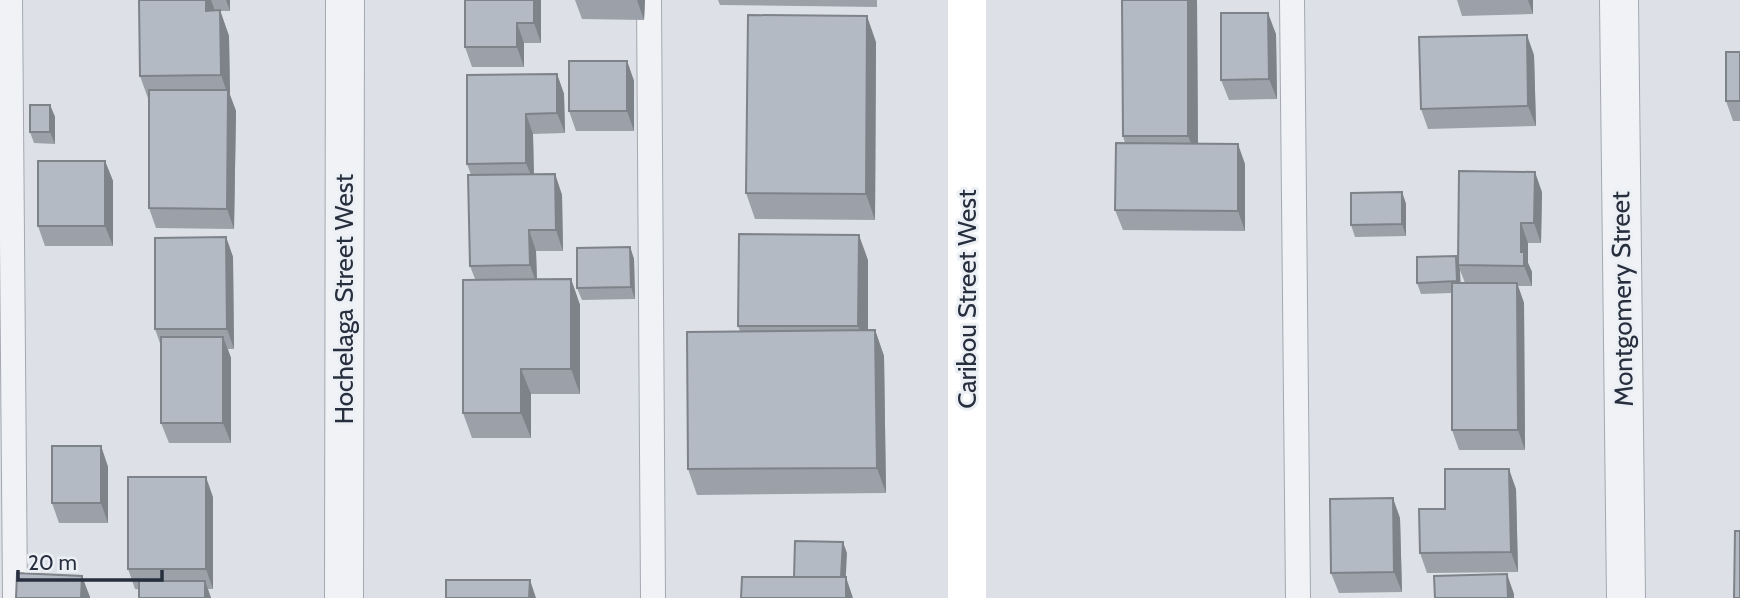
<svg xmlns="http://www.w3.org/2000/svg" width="1740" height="598" viewBox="0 0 1740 598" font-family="Cabin,sans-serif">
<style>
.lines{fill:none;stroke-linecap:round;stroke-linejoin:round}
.lane-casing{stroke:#a3a8b1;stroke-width:26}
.street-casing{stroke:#a3a8b1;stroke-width:40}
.lane{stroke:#f0f2f6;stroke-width:24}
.street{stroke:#f0f2f6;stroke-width:38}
.secondary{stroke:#fff;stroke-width:38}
.wall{fill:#9ba0a9;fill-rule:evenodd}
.shaded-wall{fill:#7e8289}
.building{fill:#b4bac4;stroke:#7e8289;stroke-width:2}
.labels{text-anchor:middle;stroke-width:6;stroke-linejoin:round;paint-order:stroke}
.street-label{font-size:26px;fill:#272f3e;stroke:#ecf0f5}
</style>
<rect width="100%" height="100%" fill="#dde1e7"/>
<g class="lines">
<g class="lane-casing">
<g id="lane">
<path d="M10,0L15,598"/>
<path d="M649,0L653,598"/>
<path d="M1292,0L1298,598"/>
</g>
</g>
<g class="street-casing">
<g id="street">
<path d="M1619,0L1626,598"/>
<path d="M344,598L345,0"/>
</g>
</g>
<use href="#lane" class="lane"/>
<use href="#street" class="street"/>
<path class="secondary" d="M967,0V598"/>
</g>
<g class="wall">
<path d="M139,0H230V11H220L229,36L230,95L236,111L234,229L156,228L149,208V101L140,76Z"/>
<path d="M541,0V43H524V67H472L465,47Z"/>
<path d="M575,0H645L644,20L582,19Z"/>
<path d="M718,0H877V7L720,5Z"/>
<path d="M1122,0H1197L1198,143L1245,164V231L1123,230L1115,210L1125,143L1123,136Z"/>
<path d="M1457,0H1533V14L1462,16Z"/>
<path d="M1276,34L1277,99L1229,100L1221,80Z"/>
<path d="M876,42L875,220L755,219L746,193Z"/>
<path d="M1740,52V121H1733L1726,101Z"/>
<path d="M1534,55L1536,126L1428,129L1421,109Z"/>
<path d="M627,61L634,81V131H576L569,111Z"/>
<path d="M557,74L564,94L565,133L533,134L534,175L555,174L562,195L563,251H536L537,279H571L580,305V394H531V438H472L463,413L475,279L470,266L471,175L467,164Z"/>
<path d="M50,105L55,117V144L34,143L30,132Z"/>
<path d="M105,161L113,181V246H45L38,226Z"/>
<path d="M1402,192L1406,204V236L1355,237L1351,225Z"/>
<path d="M1542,192L1541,243H1528V263L1532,272V286H1518L1524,303L1525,450H1459L1452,430V293L1421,294L1417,283L1458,263ZM1460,270L1465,283H1460Z"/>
<path d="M226,237L233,257L234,349H228L231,358V443H169L161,423V346L155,329Z"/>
<path d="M630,247L634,259L635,299L582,300L577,288Z"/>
<path d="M868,260V330H875L884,356L886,493L697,495L688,469L740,331L738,326Z"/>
<path d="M101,446L108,467V523H59L52,503Z"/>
<path d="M1516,489L1518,572L1427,573L1420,553Z"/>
<path d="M213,497V589H208L211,598L135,589L128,569Z"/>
<path d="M1400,518L1402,592L1339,593L1331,573Z"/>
</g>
<g class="shaded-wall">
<path d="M206,0H211L215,11H206Z"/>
<path d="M226,0H230V11Z"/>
<path d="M534,0H541V43L534,23Z"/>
<path d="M637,0H645L644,20Z"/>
<path d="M1188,0H1197L1198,161L1188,136Z"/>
<path d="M1528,0H1533V14Z"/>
<path d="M220,10L229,36L230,95L236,111L234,229L227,209L228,95L221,75Z"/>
<path d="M1268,13L1276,34L1277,99L1269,79Z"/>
<path d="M867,16L876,42L875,220L866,194Z"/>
<path d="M517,23L524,43V67L517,47Z"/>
<path d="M1527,35L1534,55L1536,126L1528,106Z"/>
<path d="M627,61L634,81V131L627,111Z"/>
<path d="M557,74L564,94L565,133L557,113Z"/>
<path d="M50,105L55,117V144L50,132Z"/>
<path d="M526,114L533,134L534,183L526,163Z"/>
<path d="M1238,144L1245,164V231L1238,211Z"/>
<path d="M105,161L113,181V246L105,226Z"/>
<path d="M1535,172L1542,192L1541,243L1534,223Z"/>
<path d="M555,174L562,195L563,251L556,230Z"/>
<path d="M1402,192L1406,204V236L1402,224Z"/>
<path d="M1521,223L1528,243V263L1532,272V286L1524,266L1521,252Z"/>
<path d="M529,230L536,251L537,285L530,265Z"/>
<path d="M859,235L868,260V352L858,326Z"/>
<path d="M226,237L233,257L234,349L227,329Z"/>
<path d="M630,247L634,259L635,299L631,287Z"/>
<path d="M1456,256L1460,270L1461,293L1457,281Z"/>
<path d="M571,279L580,305V394L571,369Z"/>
<path d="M1517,283L1524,303L1525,450L1518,430Z"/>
<path d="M875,330L884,356L886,493L877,468Z"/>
<path d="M223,337L231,358V443L223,423Z"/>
<path d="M521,369L531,394V438L521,413Z"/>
<path d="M101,446L108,467V523L101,503Z"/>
<path d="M1509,469L1516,489L1518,572L1511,552Z"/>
<path d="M206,477L213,497V589L206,569Z"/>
<path d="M1393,498L1400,518L1402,592L1394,572Z"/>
<path d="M843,542L847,553L845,592L841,580Z"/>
<path d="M1507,574L1514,594V598H1508Z"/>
<path d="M82,576L90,597V598H81Z"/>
<path d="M846,577L853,598H846Z"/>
<path d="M530,580L536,598H529Z"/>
<path d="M205,581L211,598H205Z"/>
</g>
<g class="building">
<path d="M139,0H206V11L220,10L221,75L140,76Z"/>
<path d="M465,0H534V23H517V47H465Z"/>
<path d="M1122,0H1188V136H1123Z"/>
<path d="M1221,13H1268L1269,79L1221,80Z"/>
<path d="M748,15L867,16L866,194L746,193Z"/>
<path d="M1527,35L1528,106L1421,109L1419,37Z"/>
<rect x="1726" y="52" width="14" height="49"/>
<rect x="569" y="61" width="58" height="50"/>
<path d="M557,74V113L526,114V163L467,164V75Z"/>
<path d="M149,90H228L227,209L149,208Z"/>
<rect x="30" y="105" width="20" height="27"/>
<path d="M1116,143L1238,144V211L1115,210Z"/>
<rect x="38" y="161" width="67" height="65"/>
<path d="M1459,171L1535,172L1534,223H1521V252H1524V266L1458,265Z"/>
<path d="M555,174L556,230H529L530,265L470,266L468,175Z"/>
<path d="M1402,192V224L1351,225V193Z"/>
<path d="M739,234L859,235L858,326H738Z"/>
<path d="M226,237L227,329H155V238Z"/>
<path d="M630,247L631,287L577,288V248Z"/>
<path d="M1456,256L1457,281L1417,283V257Z"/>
<path d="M571,279V369H521V413H463V280Z"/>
<path d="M1452,283H1517L1518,430H1452Z"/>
<path d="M875,330L877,468L688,469L687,332Z"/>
<rect x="161" y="337" width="62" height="86"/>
<rect x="52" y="446" width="49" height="57"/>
<path d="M1445,469H1509L1511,552L1420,553L1419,509H1445Z"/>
<rect x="128" y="477" width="78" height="92"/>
<path d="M1393,498L1394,572L1331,573L1330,499Z"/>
<path d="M1735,531H1740V598H1734Z"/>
<path d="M795,541L843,542L841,577H794Z"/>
<path d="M17,573L82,576L81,598H16Z"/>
<path d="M1507,574L1508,598H1435L1434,576Z"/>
<path d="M742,577H846V598H741Z"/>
<path d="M446,580H530L529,598H446Z"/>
<rect x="139" y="581" width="66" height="17"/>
</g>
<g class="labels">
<g class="street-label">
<text transform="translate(344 299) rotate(-90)" y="9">Hochelaga Street West</text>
<text transform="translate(967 299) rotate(-90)" y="9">Caribou Street West</text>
<text transform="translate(1622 299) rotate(-91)" y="9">Montgomery Street</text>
</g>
</g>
<path d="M18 570v10h144v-10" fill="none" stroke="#272f3e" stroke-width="3.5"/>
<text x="28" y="570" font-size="21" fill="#272f3e" stroke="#ecf0f5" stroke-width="5" paint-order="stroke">20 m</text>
</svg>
